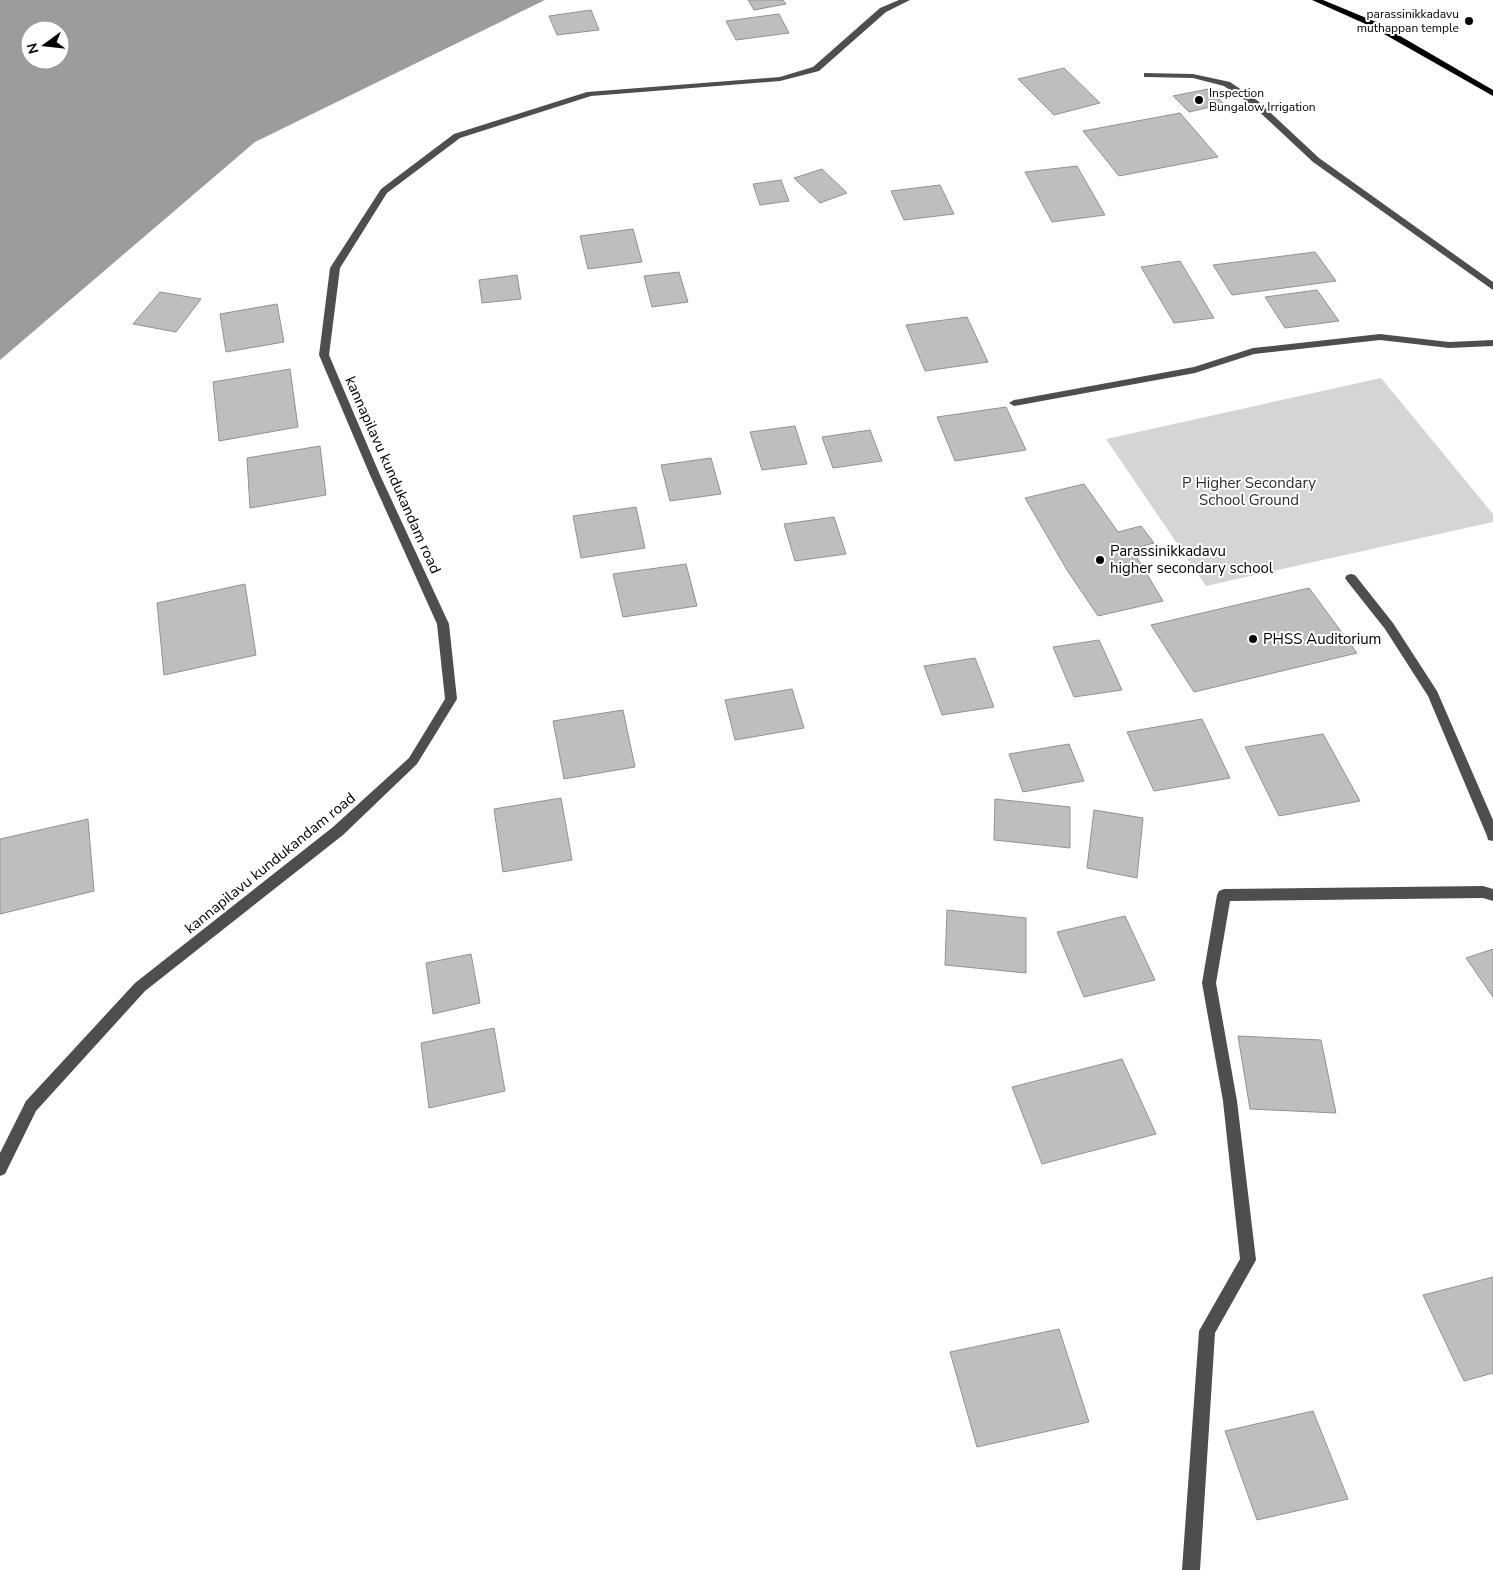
<svg xmlns="http://www.w3.org/2000/svg" width="1493" height="1570" viewBox="0 0 1493 1570" font-family="'Nunito Sans',sans-serif">
<style>
.green{fill:#d5d5d5}
.water{fill:#9c9c9c;fill-rule:evenodd}
.building{fill:#bebebe;stroke:#929292}
.lines{fill:none;stroke-linecap:round;stroke-linejoin:round}
.minor{fill:#4e4e4e;fill-rule:evenodd}
.major{fill:#000;fill-rule:evenodd}
.poi-dot{fill:#000;stroke:#fff;stroke-width:2}
.labels{text-anchor:middle;stroke-width:4;stroke-linejoin:round;paint-order:stroke}
.far-poi-label{font-size:12px;fill:#000;stroke:#fff;text-anchor:end}
.street-label{font-size:15px;fill:#000;stroke:#fff}
.park-label{font-size:15px;fill:#2c2c2c;stroke:#fff}
.poi-label{font-size:15px;fill:#000;stroke:#fff;text-anchor:start}
</style>
<rect width="100%" height="100%" fill="#fff"/>
<path class="green" d="M1381,378L1493,514V522L1206,586L1106,439Z"/>
<path class="water" d="M0,0H545L255,142L0,360ZM30,30H60V60H30Z"/>
<g class="building">
<path d="M748,0H783L786,4L754,10Z"/>
<path d="M591,10L599,30L557,35L549,16Z"/>
<path d="M779,14L789,33L736,40L726,21Z"/>
<path d="M1064,68L1100,103L1054,115L1018,79Z"/>
<path d="M1208,89L1224,104L1189,112L1173,96Z"/>
<path d="M1180,113L1218,157L1119,176L1083,131Z"/>
<path d="M1077,166L1105,215L1052,222L1025,172Z"/>
<path d="M822,169L847,193L820,203L794,178Z"/>
<path d="M781,180L789,201L760,205L753,184Z"/>
<path d="M940,185L954,214L904,220L891,191Z"/>
<path d="M633,229L642,262L588,269L580,236Z"/>
<path d="M1315,252L1336,281L1232,295L1213,265Z"/>
<path d="M1180,261L1214,318L1174,323L1141,267Z"/>
<path d="M679,272L688,302L652,307L644,276Z"/>
<path d="M517,275L521,299L482,303L479,280Z"/>
<path d="M1317,290L1339,321L1285,328L1265,297Z"/>
<path d="M160,292L201,299L176,332L133,324Z"/>
<path d="M277,304L284,342L226,352L220,314Z"/>
<path d="M967,317L988,362L925,371L906,325Z"/>
<path d="M290,369L298,427L219,441L213,382Z"/>
<path d="M1006,407L1026,450L955,461L937,417Z"/>
<path d="M795,426L807,464L762,470L750,432Z"/>
<path d="M870,430L882,461L833,468L822,437Z"/>
<path d="M320,446L326,495L250,508L247,458Z"/>
<path d="M711,458L721,494L670,501L661,465Z"/>
<path d="M1084,484L1118,532L1141,526L1154,543L1132,549L1163,601L1098,616L1067,570L1025,498Z"/>
<path d="M636,507L645,548L581,558L573,516Z"/>
<path d="M834,517L846,554L795,561L784,524Z"/>
<path d="M686,564L697,606L623,617L613,574Z"/>
<path d="M245,584L256,655L164,675L157,603Z"/>
<path d="M1309,588L1357,653L1194,692L1151,625Z"/>
<path d="M1099,640L1122,690L1074,697L1053,647Z"/>
<path d="M975,658L994,707L942,715L924,666Z"/>
<path d="M792,689L804,728L735,740L725,700Z"/>
<path d="M623,710L635,767L564,779L553,721Z"/>
<path d="M1202,719L1230,778L1154,791L1127,732Z"/>
<path d="M1323,734L1360,801L1279,816L1245,747Z"/>
<path d="M1069,744L1084,781L1023,792L1009,754Z"/>
<path d="M561,798L572,860L503,872L494,809Z"/>
<path d="M995,799L1070,807V848L994,840Z"/>
<path d="M1094,810L1143,818L1137,878L1087,868Z"/>
<path d="M88,819L94,891L0,914V839Z"/>
<path d="M947,910L1026,918V973L945,965Z"/>
<path d="M1125,916L1155,980L1084,997L1057,932Z"/>
<path d="M1493,949V997L1466,958Z"/>
<path d="M471,954L480,1003L433,1014L426,963Z"/>
<path d="M494,1028L505,1091L429,1108L421,1043Z"/>
<path d="M1238,1036L1321,1040L1336,1113L1250,1109Z"/>
<path d="M1122,1059L1156,1134L1042,1164L1012,1087Z"/>
<path d="M1493,1277V1373L1464,1381L1423,1295Z"/>
<path d="M1059,1329L1089,1422L977,1447L950,1352Z"/>
<path d="M1313,1411L1348,1499L1257,1520L1225,1431Z"/>
</g>
<g class="lines">
<g class="minor">
<path d="M899,0H910L886,12L819,71L780,81L591,96L460,138L387,193L340,268L329,355L380,475L449,624L457,699L417,764L343,835L145,991L36,1111L5,1174L0,1176V1153L26,1101L135,983L333,827L409,758L445,699L437,624L370,475L319,355L330,268L381,189L454,134L587,92L780,77L813,67L880,8Z"/>
<path d="M1144,73L1193,74L1230,82L1258,101L1319,158L1493,282V290L1313,162L1252,105L1224,86L1193,78L1147,77H1144Z"/>
<path d="M1380,334L1449,342L1493,340V346L1449,348L1380,340L1254,354L1195,373L1014,406L1009,403L1014,400L1194,367L1253,348Z"/>
<path d="M1351,574L1355,575L1393,623L1437,691L1493,820V841L1488,840L1487,836L1428,696L1385,629L1347,581L1345,578L1347,575Z"/>
<path d="M1483,886L1493,889V901L1483,898L1230,901L1216,983L1237,1101L1256,1260L1215,1333L1200,1570H1182L1199,1331L1240,1259L1223,1101L1202,983L1217,895L1219,891L1224,889Z"/>
</g>
<path class="major" d="M1312,0H1323L1376,22L1493,90V96L1370,26Z"/>
</g>
<g class="poi-dot">
<circle cx="1469" cy="21" r="5"/>
<circle cx="1199" cy="100" r="5"/>
<circle cx="1100" cy="560" r="5"/>
<circle cx="1253" cy="639" r="5"/>
</g>
<g class="labels">
<g class="far-poi-label">
<text x="1459" y="18">parassinikkadavu<tspan x="1459" dy="14">muthappan temple</tspan></text>
<text x="1209" y="97" text-anchor="start">Inspection<tspan x="1209" dy="14">Bungalow Irrigation</tspan></text>
</g>
<g class="street-label">
<text transform="translate(393 475) rotate(66)" y="5">kannapilavu kundukandam road</text>
<text transform="translate(270 863) rotate(-39)" y="5">kannapilavu kundukandam road</text>
</g>
<g class="park-label">
<text x="1249" y="488">P Higher Secondary<tspan x="1249" dy="17">School Ground</tspan></text>
</g>
<g class="poi-label">
<text x="1110" y="556">Parassinikkadavu<tspan x="1110" dy="17">higher secondary school</tspan></text>
<text x="1263" y="644">PHSS Auditorium</text>
</g>
</g>
<g transform="translate(45 45) rotate(255)"><circle r="24" fill="#ffffff" stroke="#999999"/>
<path d="M0-4L9 19L0 12L-9 19Z" fill="#000000"/>
<text y="-8" font-size="14" font-weight="bold" text-anchor="middle" fill="#000000">N</text>
</g>
</svg>
